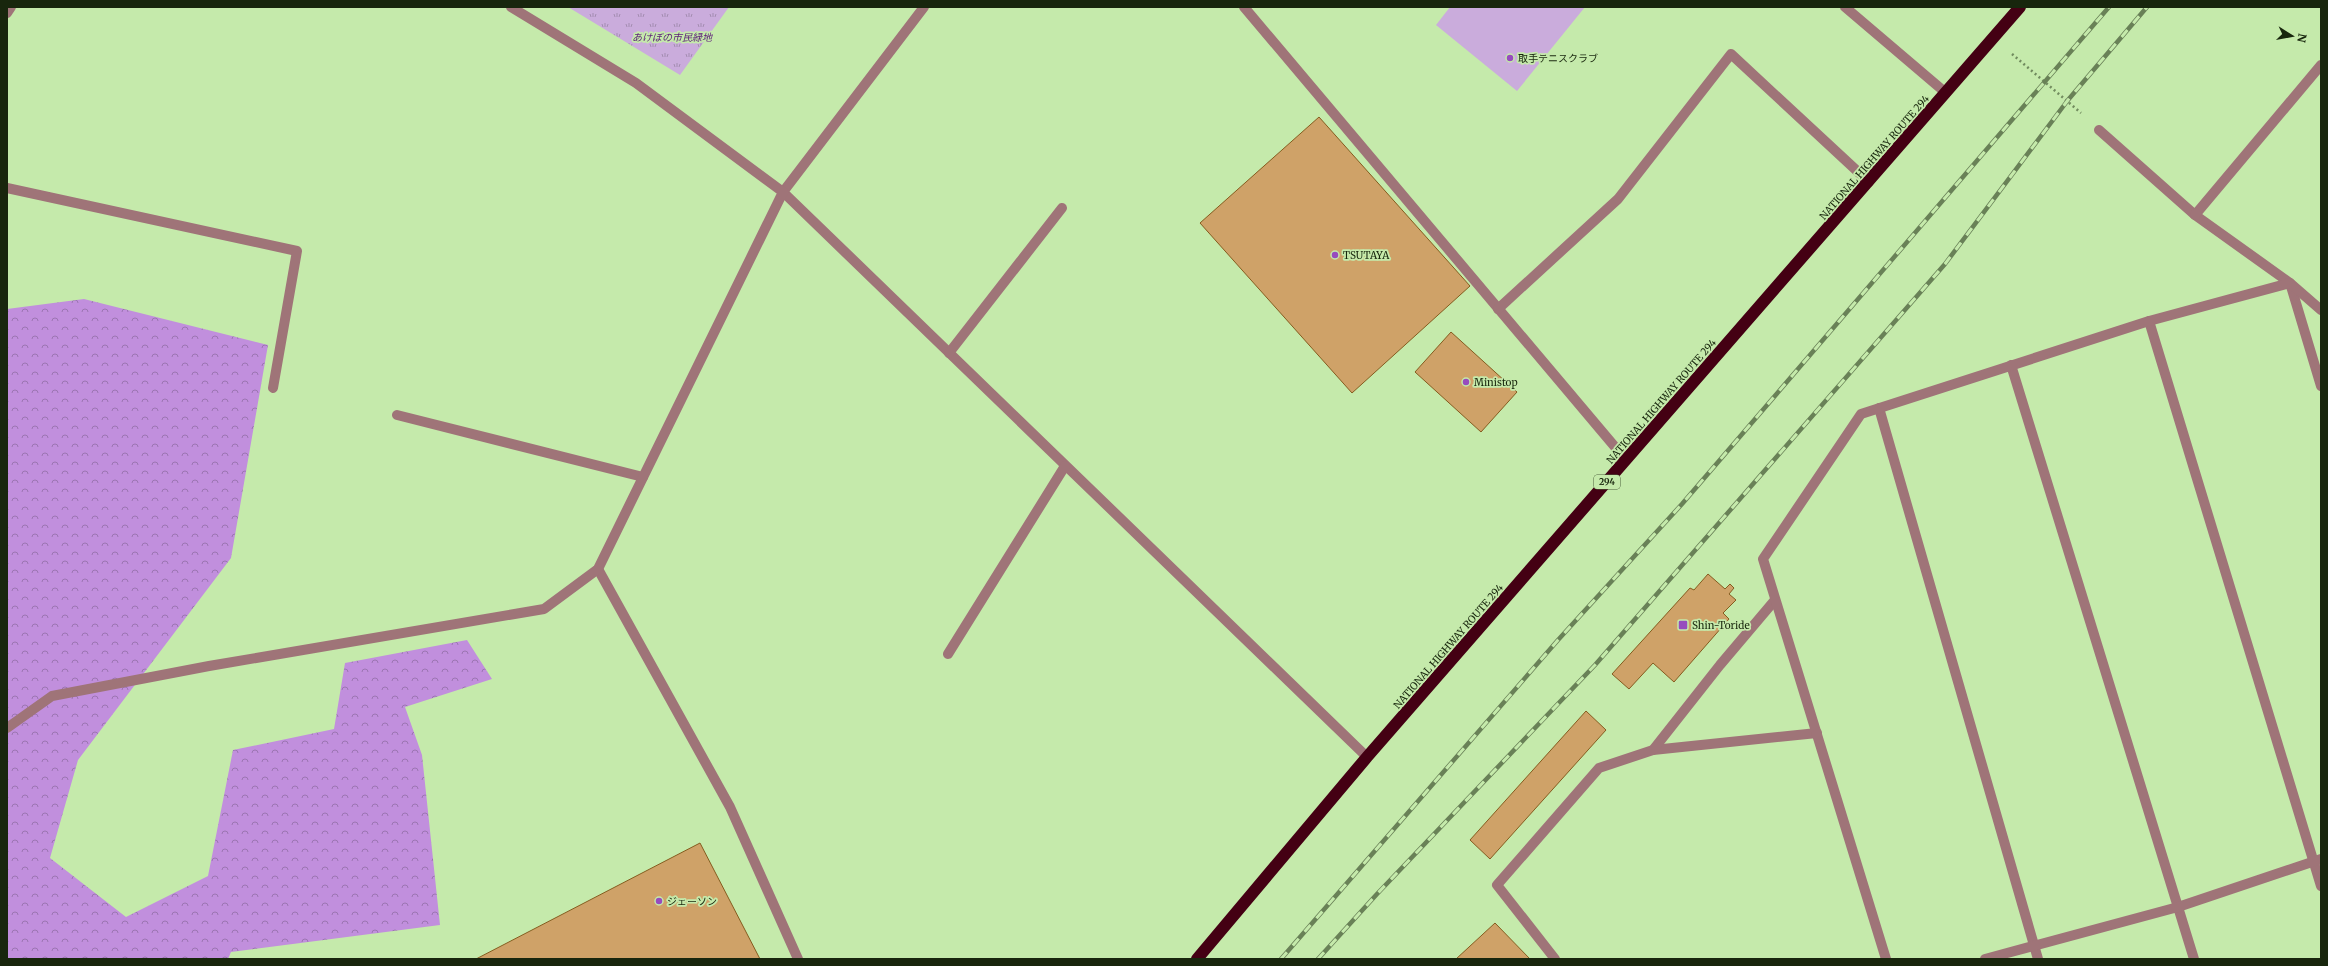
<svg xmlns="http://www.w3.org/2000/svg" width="2328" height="966" viewBox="0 0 2328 966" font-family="Merriweather,'Noto Sans JP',serif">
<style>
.grass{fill:url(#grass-tufts)}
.forest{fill:url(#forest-crowns)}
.pitch{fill:#caacdc}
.building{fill:#cfa268;stroke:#855c1f}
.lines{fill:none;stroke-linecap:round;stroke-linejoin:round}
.path{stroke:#718b5e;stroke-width:2.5;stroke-dasharray:2 3;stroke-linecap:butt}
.minor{stroke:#9f7478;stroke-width:10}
.highway{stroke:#440013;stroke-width:12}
.rail-casing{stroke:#698157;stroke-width:4.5}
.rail{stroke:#c5eaab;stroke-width:3;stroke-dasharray:9;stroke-linecap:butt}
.poi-dot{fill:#974cbe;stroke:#c5eaab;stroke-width:1.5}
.labels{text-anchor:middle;stroke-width:3.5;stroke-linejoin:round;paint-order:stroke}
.shield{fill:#c5eaab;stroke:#4c613c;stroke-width:1}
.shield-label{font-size:9px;font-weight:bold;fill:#18260d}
.park-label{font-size:10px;font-style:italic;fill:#5c1c79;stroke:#c5eaab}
.poi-label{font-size:10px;fill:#18260d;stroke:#c5eaab;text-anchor:start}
.street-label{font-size:10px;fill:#18260d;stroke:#c5eaab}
</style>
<defs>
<pattern id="grass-tufts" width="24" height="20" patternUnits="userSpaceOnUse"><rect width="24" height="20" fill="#caacdc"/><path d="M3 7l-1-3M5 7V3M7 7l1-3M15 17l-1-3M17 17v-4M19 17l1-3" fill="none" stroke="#a38cb1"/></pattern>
<pattern id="forest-crowns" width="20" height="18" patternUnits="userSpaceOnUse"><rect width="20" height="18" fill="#c18fdd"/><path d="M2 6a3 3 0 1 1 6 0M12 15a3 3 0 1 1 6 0" fill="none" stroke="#9c75b2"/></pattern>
</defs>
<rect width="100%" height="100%" fill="#c5eaab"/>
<path class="grass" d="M568,7H729L680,75Z"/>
<path class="forest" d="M84,299L268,345L231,558L78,760L50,858L126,917L208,876L233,750L334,729L345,663L467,640L492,679L405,707L422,755L440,925L231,952L228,959H7V309Z"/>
<path class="pitch" d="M1450,7H1585L1517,91L1436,25Z"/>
<g class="building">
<path d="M1319,117L1470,286L1352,393L1200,223Z"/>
<path d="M1451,332L1517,392L1481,432L1415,372Z"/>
<path d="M1708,574L1725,589L1730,584L1734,588L1729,594L1736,600L1723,613L1729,619L1674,682L1653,663L1629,689L1612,674L1690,588L1694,590Z"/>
<path d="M1586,711L1606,730L1490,859L1470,840Z"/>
<path d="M700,843L760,959H476Z"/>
<path d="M1495,923L1530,959H1456Z"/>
</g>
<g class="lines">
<path class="path" d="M2012,54L2081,113"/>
<g class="minor">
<path d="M924,7L783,192L1367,757"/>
<path d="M1244,7L1626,460"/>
<path d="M1845,7L1946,93"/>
<path d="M7,13L11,7"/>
<path d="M2099,130L2195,215L2290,283L2321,386"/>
<path d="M7,188L297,251L273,388"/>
<path d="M2195,215L2321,65"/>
<path d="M1498,309L1618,199L1731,54L1869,182"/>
<path d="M2149,321L2321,886"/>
<path d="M949,353L1062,208"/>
<path d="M2011,365L2194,959"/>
<path d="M1879,408L2038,959"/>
<path d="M397,415L643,477"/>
<path d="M598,569L730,807L798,959"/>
<path d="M948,654L1065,466"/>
<path d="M7,728L52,696L209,666L544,609L598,569L783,192L636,83L511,7"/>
<path d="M1653,750L1817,733"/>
<path d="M1555,959L1497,885L1599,768L1653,750L1720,665L1775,600"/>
<path d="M1886,959L1763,559L1861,414L2149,321L2290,283L2321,310"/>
<path d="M1985,959L2178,907L2321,859"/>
</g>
<path class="highway" d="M1197,959L1367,757L2020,7"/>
<g class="rail-casing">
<g id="rail">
<path d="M1281,959L1558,640L1682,504L2109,7"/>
<path d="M1318,959L1377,894L1595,665L1945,264L2068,100L2147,7"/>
</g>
</g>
<use href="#rail" class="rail"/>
</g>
<g class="poi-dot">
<circle cx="1510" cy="58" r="4"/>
<circle cx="1335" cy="255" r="4"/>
<circle cx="1466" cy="382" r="4"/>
<rect x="1678" y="620" width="10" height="10" rx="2"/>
<circle cx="659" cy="901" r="4"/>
</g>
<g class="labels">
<rect class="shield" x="1594" y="475" width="26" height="14" rx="3"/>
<g class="shield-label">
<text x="1607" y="485">294</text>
</g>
<g class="park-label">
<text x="672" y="41">あけぼの市民緑地</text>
</g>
<g class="poi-label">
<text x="1518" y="62">取手テニスクラブ</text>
<text x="1343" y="259">TSUTAYA</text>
<text x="1474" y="386">Ministop</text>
<text x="1692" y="629">Shin-Toride</text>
<text x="667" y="905">ジェーソン</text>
</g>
<g class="street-label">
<text transform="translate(1874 157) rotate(-49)" y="4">NATIONAL HIGHWAY ROUTE 294</text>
<text transform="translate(1661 401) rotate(-49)" y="4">NATIONAL HIGHWAY ROUTE 294</text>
<text transform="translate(1448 646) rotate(-49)" y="4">NATIONAL HIGHWAY ROUTE 294</text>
</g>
</g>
<rect width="2328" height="966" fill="none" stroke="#18260d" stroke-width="16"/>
<g transform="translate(2292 36) rotate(101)" stroke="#c5eaab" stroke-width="3" paint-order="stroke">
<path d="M0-3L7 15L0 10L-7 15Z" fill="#18260d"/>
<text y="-6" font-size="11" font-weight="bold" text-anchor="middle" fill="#18260d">N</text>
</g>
</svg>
